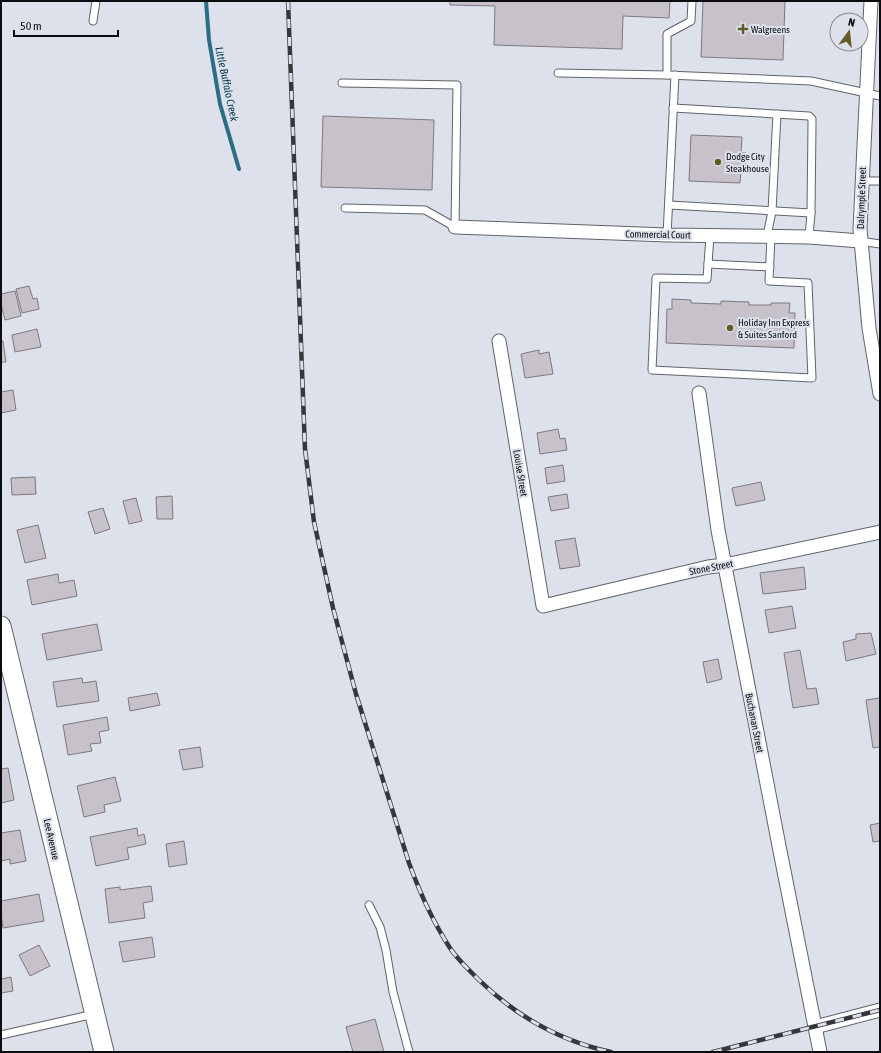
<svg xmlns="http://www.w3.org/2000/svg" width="881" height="1053" viewBox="0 0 881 1053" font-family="'Asap Condensed',sans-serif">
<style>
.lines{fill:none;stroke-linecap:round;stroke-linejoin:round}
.stream{stroke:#2b6d85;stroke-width:4}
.building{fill:#c7c1c9;stroke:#7e7880}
.lane-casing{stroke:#5f636b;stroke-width:9}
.street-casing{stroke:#5f636b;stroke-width:15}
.secondary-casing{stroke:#5f636b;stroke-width:21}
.lane{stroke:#fff;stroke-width:7}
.street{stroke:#fff;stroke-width:13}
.secondary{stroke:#fff;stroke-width:19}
.rail-casing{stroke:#35373b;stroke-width:4.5}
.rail{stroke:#dde1eb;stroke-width:3;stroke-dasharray:9;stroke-linecap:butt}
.poi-dot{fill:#635c28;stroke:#dde1eb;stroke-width:1.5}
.labels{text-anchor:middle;stroke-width:4;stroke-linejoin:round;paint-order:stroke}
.poi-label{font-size:10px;fill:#0b0c0f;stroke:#dde1eb;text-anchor:start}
.street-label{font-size:10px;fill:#0b0c0f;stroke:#dde1eb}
.water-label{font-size:11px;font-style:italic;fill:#074051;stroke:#dde1eb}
</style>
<rect width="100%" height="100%" fill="#dde1eb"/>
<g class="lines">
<path class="stream" d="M206,1L209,40L220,104L239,169"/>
</g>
<g class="building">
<path d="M450,1H670L669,18L623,16L622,49L494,45L495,6L450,5Z"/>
<path d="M703,1H785L783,60L701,57Z"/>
<path d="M323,116L434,120L432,190L321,187Z"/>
<path d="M691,135L742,137L741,153H746L745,171H741L740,183L689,181Z"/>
<path d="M29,286L33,299L37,298L39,309L22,313L16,289Z"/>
<path d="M15,291L21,316L5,320L1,304V294Z"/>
<path d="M672,299L691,300V303L721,304V301L749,302V305H771V303H790L789,313H795L794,348L666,343L667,309H672Z"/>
<path d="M37,329L41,347L15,352L12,335Z"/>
<path d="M1,341H3L6,362H1Z"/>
<path d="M539,350V354L549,352L553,374L525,378L521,354Z"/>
<path d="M13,390L16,410L1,413V392Z"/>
<path d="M558,429L560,439L565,438L567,450L540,454L537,433Z"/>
<path d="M563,465L565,481L547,484L545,468Z"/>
<path d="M35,477L36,494L12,495L11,478Z"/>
<path d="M761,482L765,500L736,506L732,488Z"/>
<path d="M567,494L569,508L551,511L548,497Z"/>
<path d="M172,496L173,519H157L156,497Z"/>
<path d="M136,498L142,521L129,524L123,501Z"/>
<path d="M103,508L110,529L95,534L88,512Z"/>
<path d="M38,525L46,558L25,563L17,530Z"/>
<path d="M575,538L580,566L560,569L555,541Z"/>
<path d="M804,567L806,589L763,594L760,573Z"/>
<path d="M58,574L59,583L74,580L77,596L32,605L27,580Z"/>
<path d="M792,606L796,628L769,633L765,610Z"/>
<path d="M97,624L102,650L47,660L42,634Z"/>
<path d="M871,633L876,654L846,661L843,642L856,639V634Z"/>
<path d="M800,650L807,689L816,688L819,704L793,708L784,653Z"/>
<path d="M718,659L722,679L707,683L703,662Z"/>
<path d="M82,678L83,683L96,681L99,701L57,707L53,682Z"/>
<path d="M157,693L160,705L130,711L128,698Z"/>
<path d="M880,698V747L873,748L866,700Z"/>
<path d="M107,717L109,730L99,732L101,743L90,744L92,751L68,755L63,725Z"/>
<path d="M200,747L203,767L183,770L179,750Z"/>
<path d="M8,768L14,800L1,803V769Z"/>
<path d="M115,777L121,801L104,805L105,812L84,817L77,786Z"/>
<path d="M880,823V841L873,842L870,825Z"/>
<path d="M137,828L138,836L144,834L146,844L127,848L129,859L96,866L90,837Z"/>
<path d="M20,830L26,861L10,864V859L1,861V833Z"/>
<path d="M184,841L187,864L169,867L166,844Z"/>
<path d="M151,886L153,901L143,903L145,918L109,923L105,889L120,887V890Z"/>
<path d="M39,894L44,921L3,928L1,914V901Z"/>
<path d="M152,937L155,957L123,962L119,942Z"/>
<path d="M39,945L50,966L30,976L19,955Z"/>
<path d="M11,977L13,991L1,993V979Z"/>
<path d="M375,1019L384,1052H353L346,1027Z"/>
</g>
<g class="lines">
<g class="lane-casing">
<g id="lane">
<path d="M93,21L96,1"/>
<path d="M558,73L667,75L811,81L880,96"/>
<path d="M667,75V34L691,21L692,1"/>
<path d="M342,83L457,85L455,227L425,210L345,208"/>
<path d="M862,181H880"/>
<path d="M669,205L811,213L812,124V119L809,116L673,108"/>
<path d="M667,235L675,75"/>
<path d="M710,235L707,279L656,278L652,370L812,378L808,283L769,281L771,236"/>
<path d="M767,236L772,211L777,114"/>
<path d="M809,237L811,213"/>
<path d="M860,241L880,244"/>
<path d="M708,264L770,267"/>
<path d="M369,905L380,927L386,950L393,992L409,1052"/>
<path d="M1,1035L94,1014"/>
</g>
</g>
<g class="street-casing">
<g id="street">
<path d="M871,1L860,229L869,328L880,394"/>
<path d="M455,227L667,235L809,237L860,241"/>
<path d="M499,341L543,606L708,567L725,565L880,532"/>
<path d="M699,393L718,530L780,851L820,1052"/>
<path d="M815,1027L880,1010"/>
</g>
</g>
<g class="secondary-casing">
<path id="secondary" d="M1,626L104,1052"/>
</g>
<use href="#lane" class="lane"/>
<use href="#street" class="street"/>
<use href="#secondary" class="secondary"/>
<g class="rail-casing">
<g id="rail">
<path d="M288,1L305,449L314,522L333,608L356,694L409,863C420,893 433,922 450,948C458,960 469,970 479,980C516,1016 560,1041 611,1052"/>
<path d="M713,1052L880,1010"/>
</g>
</g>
<use href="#rail" class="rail"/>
</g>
<g class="poi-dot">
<path d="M741 23h4v4h4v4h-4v4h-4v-4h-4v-4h4z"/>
<circle cx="718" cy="162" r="4"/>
<circle cx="730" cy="328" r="4"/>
</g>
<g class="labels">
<g class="poi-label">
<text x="751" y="33">Walgreens</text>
<text x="726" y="160">Dodge City<tspan x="726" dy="12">Steakhouse</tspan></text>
<text x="738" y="326">Holiday Inn Express<tspan x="738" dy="12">&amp; Suites Sanford</tspan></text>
</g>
<g class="street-label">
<text transform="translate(861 198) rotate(-88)" y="4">Dalrymple Street</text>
<text transform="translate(658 234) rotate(1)" y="4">Commercial Court</text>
<text transform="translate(521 473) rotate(81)" y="4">Louise Street</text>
<text transform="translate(711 567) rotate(-11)" y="4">Stone Street</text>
<text transform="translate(755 723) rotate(79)" y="4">Buchanan Street</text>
<text transform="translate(52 839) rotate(77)" y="4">Lee Avenue</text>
</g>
<g class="water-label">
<text transform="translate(227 84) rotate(78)" y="4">Little Buffalo Creek</text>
</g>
</g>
<rect width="881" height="1053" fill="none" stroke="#0b0c0f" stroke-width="4"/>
<g transform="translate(849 32) rotate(15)"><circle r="19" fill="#dde1eb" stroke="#898c93"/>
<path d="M0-3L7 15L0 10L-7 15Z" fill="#635c28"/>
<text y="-6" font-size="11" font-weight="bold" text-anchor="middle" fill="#0b0c0f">N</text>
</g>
<path d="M14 30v6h104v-6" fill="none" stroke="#0b0c0f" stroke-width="2"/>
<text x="20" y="30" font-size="12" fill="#0b0c0f" stroke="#dde1eb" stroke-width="3" paint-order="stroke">50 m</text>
</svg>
